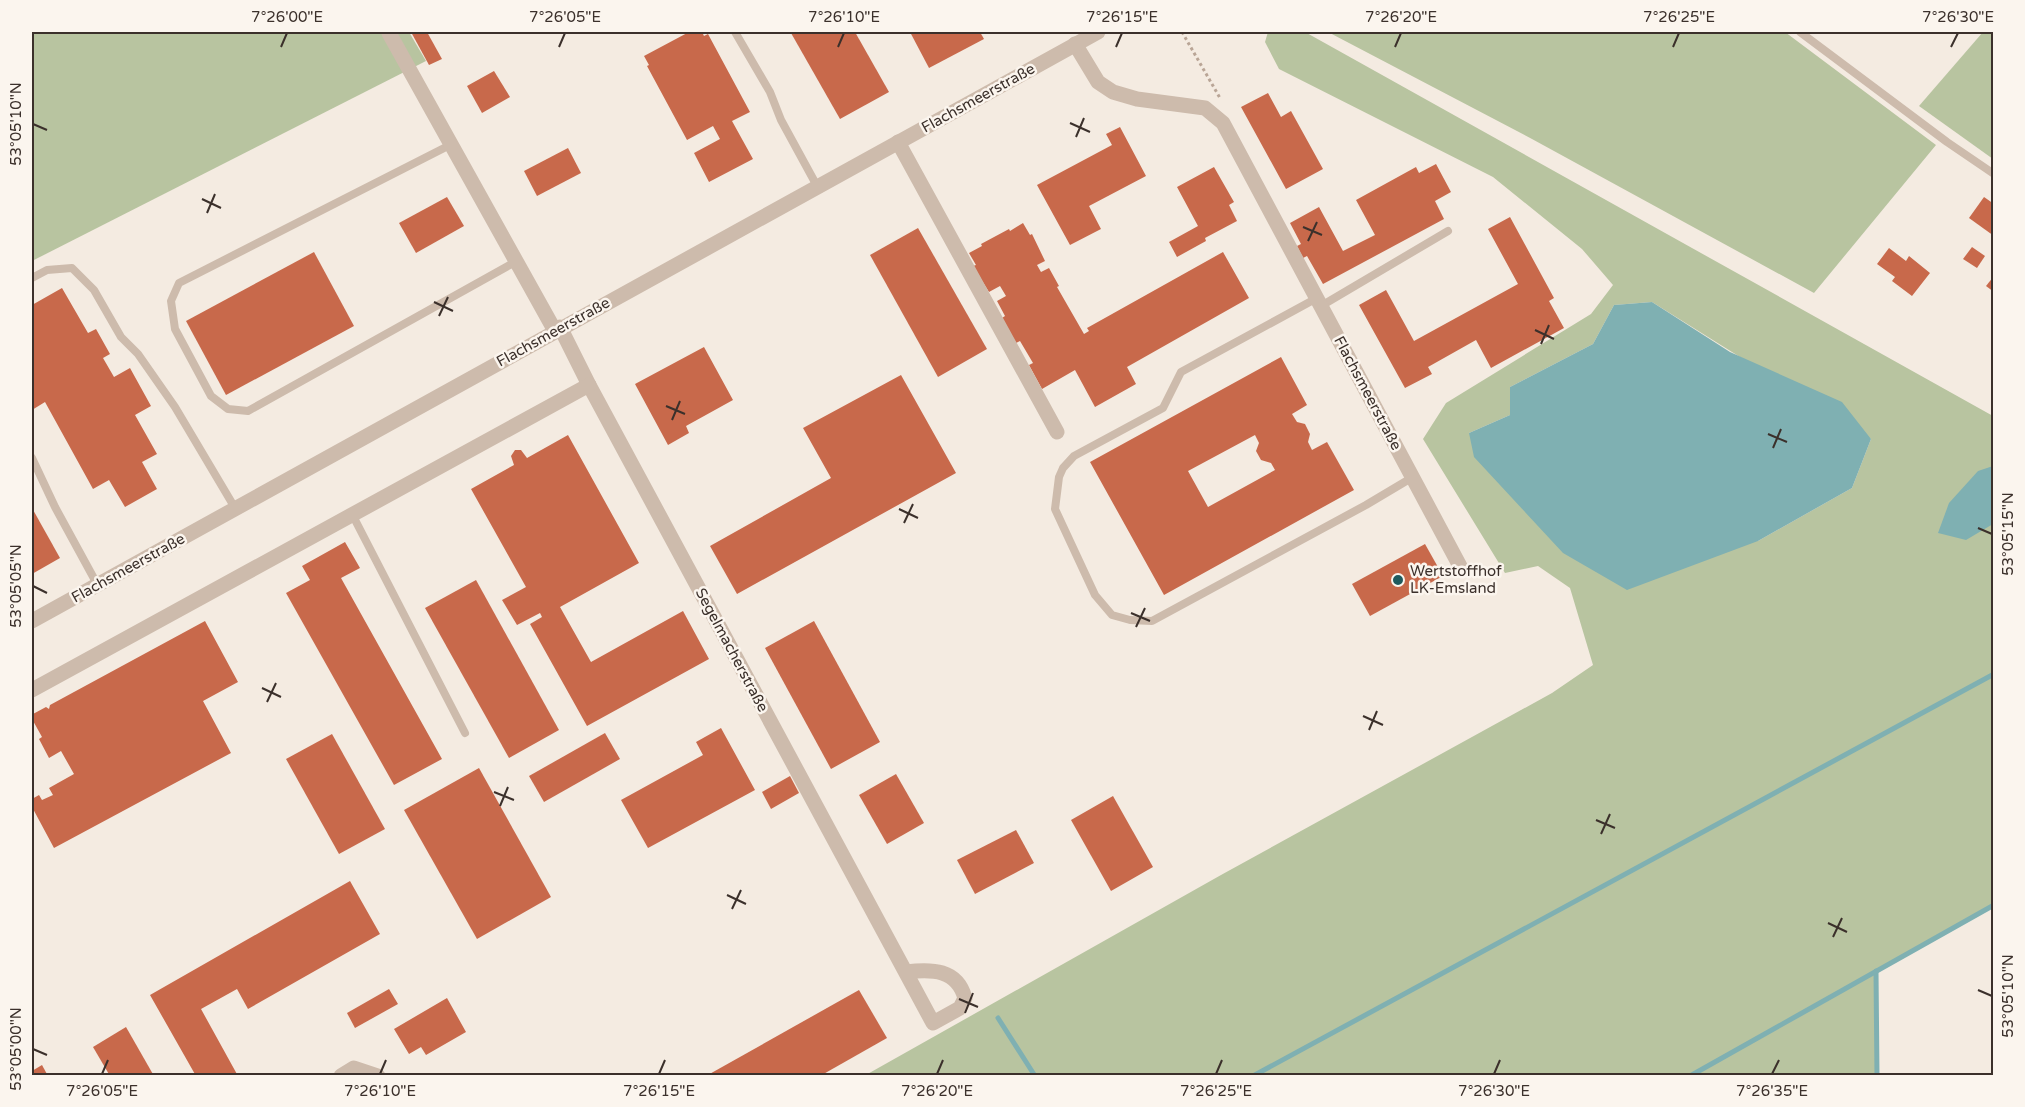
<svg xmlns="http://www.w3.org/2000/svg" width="2025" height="1107" viewBox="0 0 2025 1107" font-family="'Varela Round',sans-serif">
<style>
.green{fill:#b8c4a0;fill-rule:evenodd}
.water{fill:#7fb0b2}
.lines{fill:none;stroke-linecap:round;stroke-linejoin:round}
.stream{stroke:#7fb0b2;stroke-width:5}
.building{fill:#c8694b;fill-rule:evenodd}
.path{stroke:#b9a596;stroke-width:3;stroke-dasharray:3 3;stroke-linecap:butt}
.service{stroke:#cdbbac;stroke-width:8}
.minor{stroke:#cdbbac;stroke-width:15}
.tertiary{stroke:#cdbbac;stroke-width:15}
.ticks{fill:none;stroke:#3b302b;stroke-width:2}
.poi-dot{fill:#1f5a5e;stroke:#fbf5ee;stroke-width:2}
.labels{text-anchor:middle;stroke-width:5;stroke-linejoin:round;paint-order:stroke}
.street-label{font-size:15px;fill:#3b302b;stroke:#fbf5ee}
.poi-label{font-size:15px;fill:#3b302b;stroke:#fbf5ee;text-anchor:start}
.neatline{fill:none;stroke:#3b302b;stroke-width:2}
.ticks-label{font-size:15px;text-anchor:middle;fill:#3b302b}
</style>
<rect width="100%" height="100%" fill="#f4ebe1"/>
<g class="green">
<path d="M32,32H409L426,61L32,261Z"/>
<path d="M1268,32H1305L1993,416V905L1877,971L1876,1075L864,1076L1221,875L1552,693L1593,665L1570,588L1538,566L1505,573L1423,439L1446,403L1591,314L1613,285L1582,249L1493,177L1279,69L1265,42ZM1652,302L1871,439L1852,488L1758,541L1469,433L1510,415V387L1593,344L1614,305Z"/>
<path d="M1328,32H1785L1936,145L1814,293L1532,139Z"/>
<path d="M1983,32H1993V159L1919,106Z"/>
</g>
<g class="water">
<path d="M1652,302L1730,352L1842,402L1871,439L1852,488L1758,541L1627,590L1563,553L1474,457L1469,433L1510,415V387L1593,344L1614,305Z"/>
<path d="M1993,466V524L1966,540L1938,533L1949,503L1978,471Z"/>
</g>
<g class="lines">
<g class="stream">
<path d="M1876,971L1877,1076"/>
<path d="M998,1018L1035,1076"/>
<path d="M1253,1076L1994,674"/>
<path d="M1690,1076L1994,905"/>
</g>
</g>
<g class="building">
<path d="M411,32H427L442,59L429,65Z"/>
<path d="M689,32H702L704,36L708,34L750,112L732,121L753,159L709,182L694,153L720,139L713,126L687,140L647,66L649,65L644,56Z"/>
<path d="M793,32H855L889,92L840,119L791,33Z"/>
<path d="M910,32H980L984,39L929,68Z"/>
<path d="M494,71L510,97L482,113L467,86Z"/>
<path d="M1268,93L1281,117L1291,111L1323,169L1286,189L1241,107Z"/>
<path d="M1120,127L1146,176L1089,206L1101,229L1070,245L1037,185L1112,145L1106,134Z"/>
<path d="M568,148L581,173L537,196L524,171Z"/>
<path d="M1436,164L1451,192L1435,201L1444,219L1323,284L1307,256L1303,258L1297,246L1301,244L1290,223L1319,207L1343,251L1375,235L1356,200L1416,167L1419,173Z"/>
<path d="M1214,167L1234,202L1229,205L1237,221L1205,238L1206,241L1177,257L1169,242L1198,226L1177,187Z"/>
<path d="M447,197L464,226L416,253L399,223Z"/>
<path d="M1984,197L1994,204V236L1969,218Z"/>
<path d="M1510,217L1554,298L1549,301L1564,328L1491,368L1476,340L1428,367L1432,374L1405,388L1359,305L1386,290L1414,341L1518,284L1488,229Z"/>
<path d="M1023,223L1030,235L1032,234L1045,261L1037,265L1041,272L1049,268L1059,286L1057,287L1084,334L1089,331L1087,328L1223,252L1249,298L1127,367L1136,384L1095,407L1075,370L1042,389L1029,365L1033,363L1020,341L1016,343L1002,318L1005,316L997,301L1006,296L1000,286L989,292L973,266L976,265L969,253L982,246L981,244L1009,229L1010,231Z"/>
<path d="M918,228L987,349L938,377L870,255Z"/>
<path d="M1972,247L1985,256L1977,268L1963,259Z"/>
<path d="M1889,248L1906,261L1909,256L1930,273L1912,296L1892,281L1895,277L1877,264Z"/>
<path d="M314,252L354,326L226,395L186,321Z"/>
<path d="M1994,276V292L1986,286Z"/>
<path d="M62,288L88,333L96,329L110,354L103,358L114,377L130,368L151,406L135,415L157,454L142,462L157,489L125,507L109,480L93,489L45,402L32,410V305Z"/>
<path d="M704,347L733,400L686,426L689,433L668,445L635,384Z"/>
<path d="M1281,357L1307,405L1292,414L1297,422L1305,424L1310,434L1308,442L1312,450L1327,442L1354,490L1164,595L1090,462ZM1255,435L1259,443L1256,451L1261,460L1271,463L1275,470L1208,507L1188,471Z"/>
<path d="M901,375L956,473L737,594L710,546L831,478L803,428Z"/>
<path d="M568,435L639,563L560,607L591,662L683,611L709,659L587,726L530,624L542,617L540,613L517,625L502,600L526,587L471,489L514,465L511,456L515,450H521L527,458Z"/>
<path d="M32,508L60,558L32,574Z"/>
<path d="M345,542L360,568L341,578L442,759L394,785L286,593L310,580L302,566Z"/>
<path d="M1425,544L1443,576L1370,616L1352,584Z"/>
<path d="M476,580L559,730L509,758L425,608Z"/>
<path d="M205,621L238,682L203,701L231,753L54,848L32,807V799L39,795L42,800L53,795L49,788L74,774L61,751L49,758L39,739L42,737L32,719L33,714L46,707L49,709L50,705Z"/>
<path d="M814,621L880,742L831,769L765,648Z"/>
<path d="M721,728L755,790L648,848L621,800L703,755L696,742Z"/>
<path d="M605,733L620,759L544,802L529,776Z"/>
<path d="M332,734L385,829L339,854L286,759Z"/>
<path d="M479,768L551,897L477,939L404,810Z"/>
<path d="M896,774L924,823L887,844L859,795Z"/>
<path d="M790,776L799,793L771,809L762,792Z"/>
<path d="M1113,796L1153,867L1111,891L1071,820Z"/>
<path d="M1016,830L1034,863L975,894L957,860Z"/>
<path d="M350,881L380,934L248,1009L237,989L201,1009L238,1076H196L150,995Z"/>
<path d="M389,989L398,1004L355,1028L347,1013Z"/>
<path d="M859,990L887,1038L820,1076H706Z"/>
<path d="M447,998L466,1032L426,1055L421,1047L409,1054L394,1029Z"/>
<path d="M126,1027L154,1076H110L93,1047Z"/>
<path d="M42,1065L48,1076H32V1071Z"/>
</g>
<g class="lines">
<path class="path" d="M1182,32L1220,98"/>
<g class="service">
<path d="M735,32L770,92L781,120L817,186"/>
<path d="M1800,32L1947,142L1994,174"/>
<path d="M452,144L179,283L171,301L175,329L211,396L228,409L248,411L517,261"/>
<path d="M32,278L47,270L72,268L94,290L121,337L138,354L175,407L235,508"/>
<path d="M1317,298L1181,372L1163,408L1074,456L1063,468L1059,477L1055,509L1095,595L1112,615L1130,620L1152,621L1366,505L1413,477"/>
<path d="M1321,306L1448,231"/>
<path d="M32,458L55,507L97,584"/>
<path d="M352,514L465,733"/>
</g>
<g class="minor">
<path d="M389,33L555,331"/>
<path d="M1075,44L1098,82L1113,92L1137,99L1205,108L1223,123L1461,568"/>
<path d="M898,142L1057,432"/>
<path d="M560,327L589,385L933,1023L960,1008L965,998C957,969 932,969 906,972"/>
<path d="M32,690L589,385"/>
<path d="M341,1076L354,1068L378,1076"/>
</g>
<path class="tertiary" d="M32,621L1098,32"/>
</g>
<path class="ticks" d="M281,47L287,33M559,47L565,33M838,47L844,33M1116,47L1122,33M1395,47L1401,33M1673,47L1679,33M1951,47L1958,33M1070,123L1090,132M33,124L47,130M1076,137L1084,118M202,199L221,208M207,213L215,194M1303,227L1322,235M1308,241L1317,222M434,302L453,311M439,316L448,297M1535,330L1554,339M1541,344L1549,325M666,406L685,414M672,420L680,401M1768,434L1787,442M1773,448L1781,429M899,509L918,518M904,523L913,504M1978,528L1992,534M33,586L47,593M1131,613L1150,621M1136,627L1145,608M262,688L281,697M267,702L276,683M1363,716L1383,725M1369,730L1377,711M494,792L514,800M500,806L508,787M1596,820L1615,828M1601,834L1610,814M727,895L746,904M732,909L741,890M1828,923L1847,932M1833,937L1842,918M1978,990L1992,996M959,999L978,1007M965,1013L973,993M33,1049L47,1055M102,1074L108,1060M380,1074L386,1060M659,1074L665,1060M937,1074L943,1060M1216,1074L1222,1060M1494,1074L1500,1060M1772,1074L1779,1060"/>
<circle class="poi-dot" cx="1398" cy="580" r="6"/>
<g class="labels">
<g class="street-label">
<text transform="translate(978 98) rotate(-29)" y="5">Flachsmeerstraße</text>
<text transform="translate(553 332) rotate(-29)" y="5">Flachsmeerstraße</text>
<text transform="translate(1368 393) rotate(62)" y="5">Flachsmeerstraße</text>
<text transform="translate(128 568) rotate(-29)" y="5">Flachsmeerstraße</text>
<text transform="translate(732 650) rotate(62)" y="5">Segelmacherstraße</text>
</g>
<g class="poi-label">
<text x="1410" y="576">Wertstoffhof<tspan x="1410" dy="17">LK-Emsland</tspan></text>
</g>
</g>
<rect width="2025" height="1107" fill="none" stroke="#fbf5ee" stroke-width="66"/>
<rect x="33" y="33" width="1959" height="1041" class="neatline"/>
<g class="ticks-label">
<text x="287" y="22">7°26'00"E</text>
<text x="565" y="22">7°26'05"E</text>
<text x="844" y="22">7°26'10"E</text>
<text x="1122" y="22">7°26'15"E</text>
<text x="1401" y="22">7°26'20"E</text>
<text x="1679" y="22">7°26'25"E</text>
<text x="1958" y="22">7°26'30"E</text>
<text transform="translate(16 124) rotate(-90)" y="5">53°05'10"N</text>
<text transform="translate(2008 534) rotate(-90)" y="5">53°05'15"N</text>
<text transform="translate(16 586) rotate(-90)" y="5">53°05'05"N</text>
<text transform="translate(2008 996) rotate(-90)" y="5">53°05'10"N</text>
<text transform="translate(16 1049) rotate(-90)" y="5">53°05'00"N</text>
<text x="102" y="1096">7°26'05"E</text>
<text x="380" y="1096">7°26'10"E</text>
<text x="659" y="1096">7°26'15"E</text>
<text x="937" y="1096">7°26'20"E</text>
<text x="1216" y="1096">7°26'25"E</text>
<text x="1494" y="1096">7°26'30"E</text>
<text x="1772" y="1096">7°26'35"E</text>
</g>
</svg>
